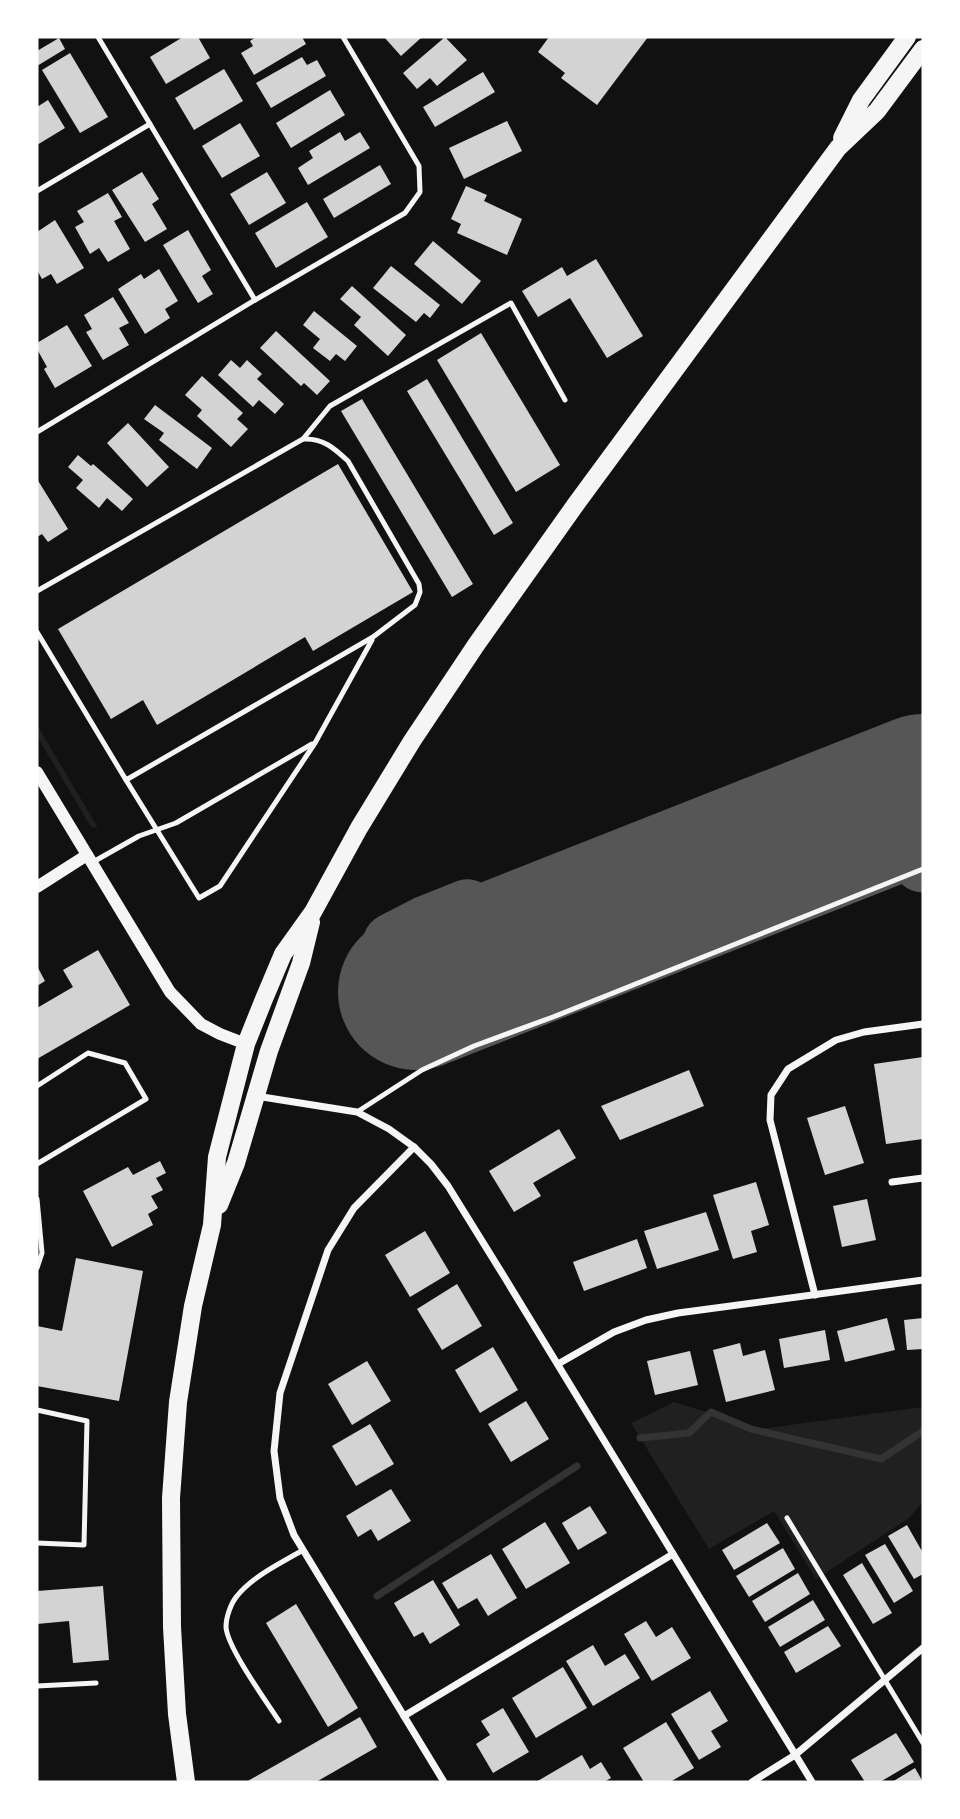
<svg xmlns="http://www.w3.org/2000/svg" width="960" height="1819" viewBox="0 0 960 1819" font-family="'Times New Roman',serif">
<style>
.green{fill:#202020}
.lines{fill:none;stroke-linecap:round;stroke-linejoin:round}
.stream{stroke:#333;stroke-width:7}
.taxiway{stroke:#565656;stroke-width:63}
.runway{stroke:#565656;stroke-width:156}
.building{fill:#d3d3d3}
.service{stroke:#f5f5f5;stroke-width:5}
.minor{stroke:#f5f5f5;stroke-width:7}
.tertiary{stroke:#f5f5f5;stroke-width:12}
.primary{stroke:#f5f5f5;stroke-width:18}
</style>
<rect width="100%" height="100%" fill="#111"/>
<g class="green">
<path d="M37,725L98,828L91,827L37,736Z"/>
<path d="M674,1402L761,1429L923,1407V1502L909,1518L816,1579L774,1511L709,1549L631,1423Z"/>
</g>
<g class="lines">
<g class="stream">
<path d="M640,1438L689,1433L711,1412L751,1429L881,1459L923,1431"/>
<path d="M377,1596L577,1466"/>
</g>
<g class="taxiway">
<path d="M896,802L923,861"/>
<path d="M416,992L398,980L389,958L394,944L427,927L467,911L488,922L522,950"/>
</g>
<path class="runway" d="M416,992L923,792"/>
</g>
<g class="building">
<path d="M183,37H198L210,58L166,84L150,57Z"/>
<path d="M256,37H302L306,44L254,75L241,53L253,46L250,41Z"/>
<path d="M384,37H422L401,56Z"/>
<path d="M445,37L467,60L437,86L430,78L417,89L403,73Z"/>
<path d="M549,37H648L597,105L561,78L565,73L538,52Z"/>
<path d="M59,38L65,49L37,66V51Z"/>
<path d="M70,53L108,117L80,133L42,70Z"/>
<path d="M302,57L307,65L317,60L326,76L271,108L256,83Z"/>
<path d="M224,69L243,101L194,130L175,98Z"/>
<path d="M483,72L495,92L435,127L423,107Z"/>
<path d="M330,90L345,115L291,148L276,123Z"/>
<path d="M48,100L65,128L37,145V107Z"/>
<path d="M507,121L522,151L464,179L449,148Z"/>
<path d="M240,123L260,156L222,178L202,146Z"/>
<path d="M340,132L345,141L360,132L370,148L308,185L298,168L313,158L309,151Z"/>
<path d="M380,165L391,184L334,218L323,199Z"/>
<path d="M142,172L159,199L152,204L167,229L145,242L112,190Z"/>
<path d="M267,172L286,203L249,225L230,194Z"/>
<path d="M466,186L487,195L484,201L522,219L507,255L457,233L461,224L451,219Z"/>
<path d="M108,193L122,217L114,221L130,249L108,262L99,248L90,254L75,227L84,222L77,211Z"/>
<path d="M307,202L328,237L276,268L255,233Z"/>
<path d="M55,220L84,268L57,284L51,274L42,279L37,270V232Z"/>
<path d="M188,230L211,270L202,276L213,294L198,303L163,245Z"/>
<path d="M433,241L481,281L462,304L414,264Z"/>
<path d="M596,259L643,336L607,358L570,298L538,317L522,291L562,267L567,276Z"/>
<path d="M391,266L440,305L430,318L424,313L416,322L373,288Z"/>
<path d="M159,269L178,301L165,309L170,318L145,334L118,289L141,274L144,279Z"/>
<path d="M352,286L406,335L388,356L354,325L361,317L340,299Z"/>
<path d="M113,297L129,323L119,328L129,345L103,360L86,332L92,329L84,315Z"/>
<path d="M314,311L357,346L345,361L336,354L330,361L313,348L320,339L303,325Z"/>
<path d="M67,325L92,366L55,388L44,369L47,367L37,349V343Z"/>
<path d="M276,331L330,381L317,395L304,383L301,386L260,348Z"/>
<path d="M481,333L560,465L516,492L437,360Z"/>
<path d="M231,360L240,368L247,360L262,374L257,379L284,404L275,414L259,400L253,407L218,375Z"/>
<path d="M202,376L243,413L237,419L248,429L231,447L197,416L202,410L185,395Z"/>
<path d="M427,379L513,523L494,535L407,391Z"/>
<path d="M362,399L473,584L452,597L341,411Z"/>
<path d="M155,405L212,448L197,469L159,440L164,433L144,419Z"/>
<path d="M128,423L169,467L147,487L107,443Z"/>
<path d="M78,455L91,466L93,464L133,499L122,511L107,498L99,508L76,488L83,480L68,467Z"/>
<path d="M338,464L413,592L313,651L305,637L157,725L143,700L111,719L58,629Z"/>
<path d="M37,479L68,529L48,542L42,534L37,537Z"/>
<path d="M98,950L130,1005L37,1059V1008L73,987L63,970Z"/>
<path d="M37,966L45,981L37,986Z"/>
<path d="M923,1057V1139L886,1144L874,1064Z"/>
<path d="M689,1070L704,1106L620,1140L601,1106Z"/>
<path d="M845,1106L864,1163L825,1175L807,1118Z"/>
<path d="M559,1129L576,1158L533,1183L541,1196L514,1212L489,1171Z"/>
<path d="M160,1161L166,1173L156,1178L163,1190L151,1196L158,1208L148,1214L153,1225L112,1247L83,1191L128,1167L133,1175Z"/>
<path d="M756,1182L769,1225L751,1231L757,1252L733,1259L713,1195Z"/>
<path d="M867,1199L876,1240L842,1247L833,1206Z"/>
<path d="M706,1212L719,1250L657,1269L644,1231Z"/>
<path d="M425,1231L450,1273L410,1297L385,1255Z"/>
<path d="M637,1239L647,1268L584,1291L573,1262Z"/>
<path d="M76,1258L143,1271L119,1401L37,1386V1326L62,1331Z"/>
<path d="M457,1284L482,1326L442,1350L417,1309Z"/>
<path d="M887,1318L895,1350L845,1362L837,1331Z"/>
<path d="M923,1318V1349L907,1350L904,1320Z"/>
<path d="M825,1330L830,1360L784,1368L779,1339Z"/>
<path d="M740,1343L743,1356L765,1350L775,1390L726,1402L713,1350Z"/>
<path d="M493,1347L518,1390L480,1413L455,1370Z"/>
<path d="M690,1351L698,1385L655,1395L647,1361Z"/>
<path d="M367,1361L391,1401L352,1425L328,1384Z"/>
<path d="M526,1401L549,1439L511,1462L488,1424Z"/>
<path d="M370,1424L394,1464L356,1486L332,1446Z"/>
<path d="M391,1489L411,1521L378,1541L371,1529L358,1537L346,1516Z"/>
<path d="M590,1506L607,1533L578,1550L562,1523Z"/>
<path d="M545,1522L570,1563L526,1589L502,1549Z"/>
<path d="M767,1523L780,1543L734,1570L722,1550Z"/>
<path d="M907,1525L923,1553V1574L914,1579L888,1536Z"/>
<path d="M885,1544L913,1591L894,1603L865,1555Z"/>
<path d="M783,1548L795,1569L749,1597L736,1576Z"/>
<path d="M491,1554L517,1598L488,1616L477,1598L458,1609L442,1583Z"/>
<path d="M862,1563L892,1613L873,1624L843,1575Z"/>
<path d="M798,1573L810,1594L765,1622L752,1601Z"/>
<path d="M433,1580L460,1625L430,1644L423,1632L414,1637L394,1603Z"/>
<path d="M103,1586L109,1660L73,1663L69,1621L37,1624V1591Z"/>
<path d="M813,1600L825,1620L780,1647L768,1627Z"/>
<path d="M296,1604L358,1708L328,1727L266,1623Z"/>
<path d="M646,1621L656,1637L672,1627L691,1658L652,1681L624,1634Z"/>
<path d="M828,1626L841,1646L796,1673L784,1652Z"/>
<path d="M593,1645L605,1666L625,1654L640,1678L593,1706L566,1661Z"/>
<path d="M563,1667L587,1708L536,1738L512,1698Z"/>
<path d="M710,1691L728,1721L711,1731L721,1747L699,1760L671,1714Z"/>
<path d="M503,1708L529,1752L493,1773L476,1744L490,1735L481,1721Z"/>
<path d="M360,1717L377,1747L316,1782H246Z"/>
<path d="M666,1722L694,1768L670,1782H644L623,1748Z"/>
<path d="M896,1733L914,1762L880,1782H865L851,1760Z"/>
<path d="M582,1755L590,1769L601,1762L611,1778L604,1782H536Z"/>
<path d="M915,1768L923,1782H892Z"/>
</g>
<g class="lines">
<g class="service">
<path d="M98,37L255,300"/>
<path d="M37,191L150,124"/>
<path d="M37,432L255,300L405,213L420,192L419,166L343,37"/>
<path d="M303,439L330,406L511,303L565,400"/>
<path d="M37,591L303,439C323,438 334,448 348,461L419,584L420,592L415,605L373,637L126,780L37,632"/>
<path d="M126,780L199,898L220,886L315,743L372,640"/>
<path d="M93,862L139,836L176,823L312,744"/>
<path d="M37,1086L88,1053L125,1063L146,1099L37,1164"/>
<path d="M357,1112L422,1070L474,1046L553,1017L923,869"/>
<path d="M37,1199L42,1253L37,1268"/>
<path d="M37,1410L87,1421L84,1545L37,1543"/>
<path d="M787,1518L923,1743"/>
<path d="M37,1686L96,1683"/>
<path d="M279,1721C266,1701 227,1647 226,1627C226,1617 231,1603 237,1596C253,1576 281,1563 303,1550"/>
</g>
<g class="minor">
<path d="M256,1096L357,1112L389,1129L414,1147L431,1164L448,1186L505,1278L812,1782"/>
<path d="M414,1147L354,1208L328,1250L280,1393L274,1451L280,1498L294,1535L444,1782"/>
<path d="M892,1182L923,1178"/>
<path d="M815,1295L770,1120L771,1095L788,1069L836,1040L864,1032L923,1024"/>
<path d="M558,1364L614,1332L646,1320L678,1313L923,1280"/>
<path d="M404,1716L673,1554"/>
<path d="M752,1782L795,1755L923,1648"/>
</g>
<g class="tertiary">
<path d="M37,772L170,992L201,1024L220,1034L246,1044"/>
<path d="M37,887L87,855"/>
</g>
<g class="primary">
<path d="M842,138L861,100L907,37"/>
<path d="M219,1205L236,1163L269,1051L301,963L311,922"/>
<path d="M186,1782L177,1714L172,1627L171,1498L178,1402L193,1306L212,1225L217,1157L246,1044L264,999L283,954L313,912L359,828L412,741L476,645L576,504L838,148L877,111L923,49"/>
</g>
</g>
<rect width="960" height="1819" fill="none" stroke="#ffffff" stroke-width="77"/>
</svg>
